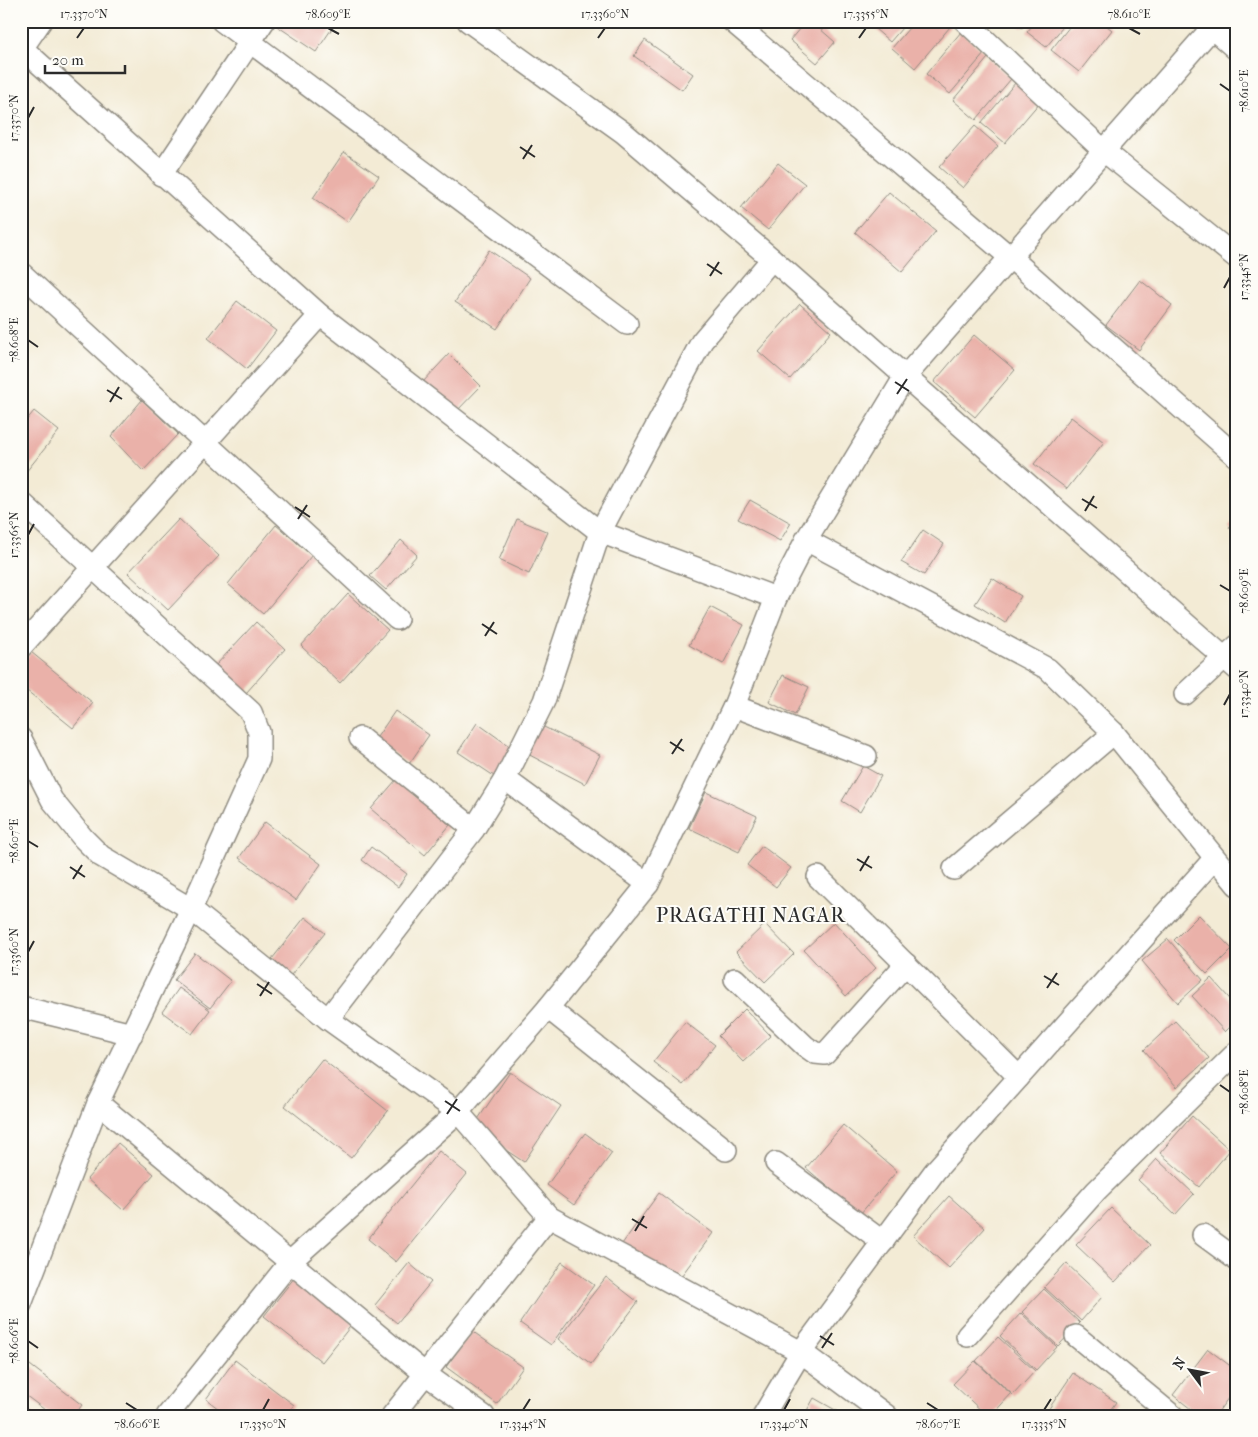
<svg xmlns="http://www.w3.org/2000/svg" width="1258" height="1437" viewBox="0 0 1258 1437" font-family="'IM FELL French Canon',serif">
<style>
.building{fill:#eab1a9}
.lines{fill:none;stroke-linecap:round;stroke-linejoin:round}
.street-casing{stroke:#8f8b80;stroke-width:24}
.street{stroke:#fff;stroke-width:21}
.ticks{fill:none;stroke:#2b2b2b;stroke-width:2}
.labels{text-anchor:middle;stroke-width:4;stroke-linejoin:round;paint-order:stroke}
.neighbourhood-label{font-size:20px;letter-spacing:1px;fill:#2b2b2b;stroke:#fdfcf7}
.neatline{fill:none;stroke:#2b2b2b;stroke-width:2}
.ticks-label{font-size:12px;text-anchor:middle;fill:#2b2b2b}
</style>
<rect width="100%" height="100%" fill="#fdfcf7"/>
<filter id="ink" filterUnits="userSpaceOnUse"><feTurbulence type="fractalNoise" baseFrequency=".02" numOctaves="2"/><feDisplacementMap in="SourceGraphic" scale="10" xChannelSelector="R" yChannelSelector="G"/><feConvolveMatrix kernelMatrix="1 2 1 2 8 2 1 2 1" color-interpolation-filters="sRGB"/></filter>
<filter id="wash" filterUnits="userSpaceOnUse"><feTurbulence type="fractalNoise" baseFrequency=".0096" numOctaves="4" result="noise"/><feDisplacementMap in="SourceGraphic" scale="20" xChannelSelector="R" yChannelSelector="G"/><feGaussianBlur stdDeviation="1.12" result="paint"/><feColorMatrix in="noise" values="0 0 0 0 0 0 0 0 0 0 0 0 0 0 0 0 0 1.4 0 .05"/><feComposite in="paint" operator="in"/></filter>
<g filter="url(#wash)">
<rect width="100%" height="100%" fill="#f3ebd5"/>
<g id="blocks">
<g class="building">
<path d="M281,21H337L316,52L277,26Z"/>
<path d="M806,21H811L835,42L817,63L790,40Z"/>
<path d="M866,21H908L890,42Z"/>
<path d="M915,21H944L950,27L915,68L892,48Z"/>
<path d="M1014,21H1027L1022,28Z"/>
<path d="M1036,21H1068L1046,47L1027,32Z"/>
<path d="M1074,21H1101L1112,30L1079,72L1051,50Z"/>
<path d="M1108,21H1119L1115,27Z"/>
<path d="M961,32L985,53L950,94L926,74Z"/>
<path d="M645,40L693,74L682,90L634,56Z"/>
<path d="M988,58L1011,79L976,120L953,100Z"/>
<path d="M1016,82L1040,102L1005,143L981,123Z"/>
<path d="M975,126L998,146L963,188L939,167Z"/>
<path d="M344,152L379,176L348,222L313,198Z"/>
<path d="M778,163L805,184L768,230L741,208Z"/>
<path d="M889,192L936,231L902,272L855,232Z"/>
<path d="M489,250L530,278L497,329L455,302Z"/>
<path d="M1140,280L1172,305L1139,350L1106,325Z"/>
<path d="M237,301L276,331L247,369L208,338Z"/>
<path d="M800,304L831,332L790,379L758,351Z"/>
<path d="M974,335L1015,370L975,417L934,382Z"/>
<path d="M1237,353V363L1232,360Z"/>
<path d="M449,354L481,386L454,414L422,383Z"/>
<path d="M142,400L178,434L143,471L111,437Z"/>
<path d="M34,411L59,431L25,473L21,470V427Z"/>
<path d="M1071,417L1104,442L1067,489L1034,464Z"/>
<path d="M750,500L791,523L780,541L738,519Z"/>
<path d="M179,519L219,556L168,610L128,573Z"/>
<path d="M517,519L548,532L529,574L499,560Z"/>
<path d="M1237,520V537L1229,527Z"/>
<path d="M276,525L312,555L263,614L228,584Z"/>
<path d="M923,530L944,544L924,575L901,562Z"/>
<path d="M401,540L417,555L386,590L370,576Z"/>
<path d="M992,578L1021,596L1005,623L975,604Z"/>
<path d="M348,594L388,630L340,683L301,646Z"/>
<path d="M710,607L744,625L723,664L689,645Z"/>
<path d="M256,622L285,649L246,693L216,665Z"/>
<path d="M31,652L93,703L73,728L21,686V664Z"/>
<path d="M783,675L809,687L795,715L769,702Z"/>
<path d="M395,711L429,735L409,764L375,740Z"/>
<path d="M477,723L512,748L494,776L458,752Z"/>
<path d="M536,723L600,755L585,784L522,751Z"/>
<path d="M863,766L881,776L860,812L842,801Z"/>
<path d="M396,780L450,825L425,855L371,809Z"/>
<path d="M706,792L757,816L739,852L689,828Z"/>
<path d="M265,822L321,864L296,900L239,858Z"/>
<path d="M762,846L791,868L776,887L747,865Z"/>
<path d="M371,847L407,874L398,887L362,860Z"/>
<path d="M1199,915L1232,949L1207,974L1174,940Z"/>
<path d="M305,917L325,933L291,975L272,959Z"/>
<path d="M834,922L876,968L846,996L804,950Z"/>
<path d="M765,924L794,954L765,982L736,952Z"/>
<path d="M1168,939L1203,980L1178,1003L1142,961Z"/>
<path d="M195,953L231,981L210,1008L174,980Z"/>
<path d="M1211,978L1237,1007V1020L1225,1032L1192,996Z"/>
<path d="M179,988L210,1010L192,1034L162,1012Z"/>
<path d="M745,1009L771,1036L743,1062L718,1036Z"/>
<path d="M1175,1021L1209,1058L1177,1087L1144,1050Z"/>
<path d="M685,1022L715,1045L683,1085L653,1062Z"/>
<path d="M322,1059L388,1111L351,1158L285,1106Z"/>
<path d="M510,1072L561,1106L524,1162L472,1128Z"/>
<path d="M1192,1116L1230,1150L1199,1187L1160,1153Z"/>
<path d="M843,1125L897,1171L860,1214L806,1168Z"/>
<path d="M585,1133L612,1153L574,1205L547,1185Z"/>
<path d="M118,1143L154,1174L123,1210L87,1179Z"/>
<path d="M439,1151L467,1174L396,1262L368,1239Z"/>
<path d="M1157,1159L1194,1194L1175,1215L1138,1180Z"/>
<path d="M659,1193L713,1233L676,1283L622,1244Z"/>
<path d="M949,1196L985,1228L949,1268L913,1236Z"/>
<path d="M1111,1208L1150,1245L1115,1282L1076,1245Z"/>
<path d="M562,1262L594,1285L551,1345L520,1323Z"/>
<path d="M409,1263L431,1282L397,1323L375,1305Z"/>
<path d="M1066,1263L1102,1297L1081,1321L1044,1287Z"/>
<path d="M295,1277L353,1323L322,1362L264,1316Z"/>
<path d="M606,1277L638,1302L591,1364L558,1339Z"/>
<path d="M1044,1289L1080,1323L1058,1346L1022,1312Z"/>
<path d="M1021,1313L1057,1347L1036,1370L1000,1336Z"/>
<path d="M472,1331L523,1367L497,1404L446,1367Z"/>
<path d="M998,1337L1035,1371L1013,1395L976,1361Z"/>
<path d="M1208,1349L1237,1371V1386L1215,1416H1200L1173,1395Z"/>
<path d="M235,1360L294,1405L285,1416H228L206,1399Z"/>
<path d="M975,1361L1011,1394L991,1416H987L953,1384Z"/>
<path d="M26,1362L82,1405L74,1416H53L21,1392V1368Z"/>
<path d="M1073,1373L1116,1402L1106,1416H1044Z"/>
<path d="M814,1398L846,1416H804Z"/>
<path d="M21,1405L36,1416H21Z"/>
<path d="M212,1409L221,1416H207Z"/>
</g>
</g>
</g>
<g filter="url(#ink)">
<use href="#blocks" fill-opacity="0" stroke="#8f8b80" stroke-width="1"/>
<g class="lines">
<g class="street-casing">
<g id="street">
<path d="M222,21L627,324"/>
<path d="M468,21L624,133L772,259L1237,669"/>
<path d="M732,21L1011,258L1237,457"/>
<path d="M965,21L1104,151L1237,258"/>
<path d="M1204,21L1237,50"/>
<path d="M23,49L320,315L600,532L776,598"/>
<path d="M21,50L41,21"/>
<path d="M161,175L264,21"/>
<path d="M21,273L397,619"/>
<path d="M21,502L251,712L259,732V759L191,909L98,1103L21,1304"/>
<path d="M806,540L1048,669L1114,733L1237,885"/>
<path d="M21,647L320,315"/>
<path d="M1185,694L1237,646"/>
<path d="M734,706L866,756"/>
<path d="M360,738L474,829"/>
<path d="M21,739L52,800L83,838L101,856L191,909L328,1019L458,1112L549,1217L801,1352L887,1416"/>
<path d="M505,779L544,701L600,532L702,341L772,259"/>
<path d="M954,869L1114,733"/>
<path d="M818,877L1019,1077"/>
<path d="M735,979L805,1046L815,1053L825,1054L906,964"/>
<path d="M21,1007L132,1034"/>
<path d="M548,1008L726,1150"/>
<path d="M328,1019L474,829L505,779L648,884"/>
<path d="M98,1103L424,1373L484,1416"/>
<path d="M776,1163L883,1242"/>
<path d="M1203,1235L1237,1260"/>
<path d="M967,1336L1096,1191L1237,1052"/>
<path d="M1076,1336L1173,1416"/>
<path d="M167,1416L291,1261L458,1112L548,1008L648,884L734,706L776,598L806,540L904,378L1218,21"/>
<path d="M392,1416L549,1217"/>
<path d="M763,1416L801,1352L935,1171L1214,859"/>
</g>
</g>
<use href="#street" class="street"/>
</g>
</g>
<path class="ticks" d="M328,28L339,34M1129,28L1140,34M77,38L84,28M598,38L605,28M859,38L866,28M1220,84L1230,91M28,118L34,107M520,147L535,157M523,159L532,145M707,264L722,274M710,276L719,262M1224,288L1230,277M28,340L38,347M895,382L909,391M107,390L122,399M897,394L907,379M110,402L119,387M1082,499L1097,508M295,507L310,517M1085,511L1094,496M298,519L307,505M28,535L34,524M1220,585L1230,591M482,624L497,634M485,636L494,622M1224,705L1230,694M670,742L684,751M672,754L682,739M28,841L38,847M857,859L872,868M70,867L85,877M860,871L869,856M73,879L82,865M28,952L34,941M1044,976L1059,985M257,984L272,994M1047,988L1057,973M260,996L269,982M1220,1085L1230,1092M445,1101L460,1111M447,1114L457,1099M632,1219L647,1228M635,1231L644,1216M820,1336L834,1345M28,1341L38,1348M822,1348L832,1333M126,1403L137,1410M927,1403L938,1410M263,1410L269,1399M523,1410L530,1399M784,1410L790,1399M1044,1410L1051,1399"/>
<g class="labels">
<g class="neighbourhood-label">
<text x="751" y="922">PRAGATHI NAGAR</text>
</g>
</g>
<rect width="1258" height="1437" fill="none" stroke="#fdfcf7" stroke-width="55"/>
<g transform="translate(1190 1370) rotate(302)" stroke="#fdfcf7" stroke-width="4" paint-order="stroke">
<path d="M0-4L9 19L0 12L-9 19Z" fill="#2b2b2b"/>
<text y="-8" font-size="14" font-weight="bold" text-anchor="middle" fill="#2b2b2b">N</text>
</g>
<path d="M45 65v8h80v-8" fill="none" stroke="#2b2b2b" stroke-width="2.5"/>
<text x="52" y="65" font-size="15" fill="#2b2b2b" stroke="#fdfcf7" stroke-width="4" paint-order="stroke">20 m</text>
<rect x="28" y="28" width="1202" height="1382" class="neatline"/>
<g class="ticks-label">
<text x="84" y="18">17.3370°N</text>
<text x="328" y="18">78.609°E</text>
<text x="605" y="18">17.3360°N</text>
<text x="866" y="18">17.3355°N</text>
<text x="1129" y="18">78.610°E</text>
<text transform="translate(1244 91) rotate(-90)" y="4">78.610°E</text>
<text transform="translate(14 118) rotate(-90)" y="4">17.3370°N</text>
<text transform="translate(1244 277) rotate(-90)" y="4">17.3345°N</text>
<text transform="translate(14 340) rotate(-90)" y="4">78.608°E</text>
<text transform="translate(14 535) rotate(-90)" y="4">17.3365°N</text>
<text transform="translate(1244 591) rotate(-90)" y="4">78.609°E</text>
<text transform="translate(1244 694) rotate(-90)" y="4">17.3340°N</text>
<text transform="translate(14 841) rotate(-90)" y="4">78.607°E</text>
<text transform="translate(14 952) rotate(-90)" y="4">17.3360°N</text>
<text transform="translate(1244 1092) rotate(-90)" y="4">78.608°E</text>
<text transform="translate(14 1341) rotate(-90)" y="4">78.606°E</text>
<text x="137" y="1428">78.606°E</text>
<text x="263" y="1428">17.3350°N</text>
<text x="523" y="1428">17.3345°N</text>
<text x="784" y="1428">17.3340°N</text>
<text x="938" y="1428">78.607°E</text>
<text x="1044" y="1428">17.3335°N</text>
</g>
</svg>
